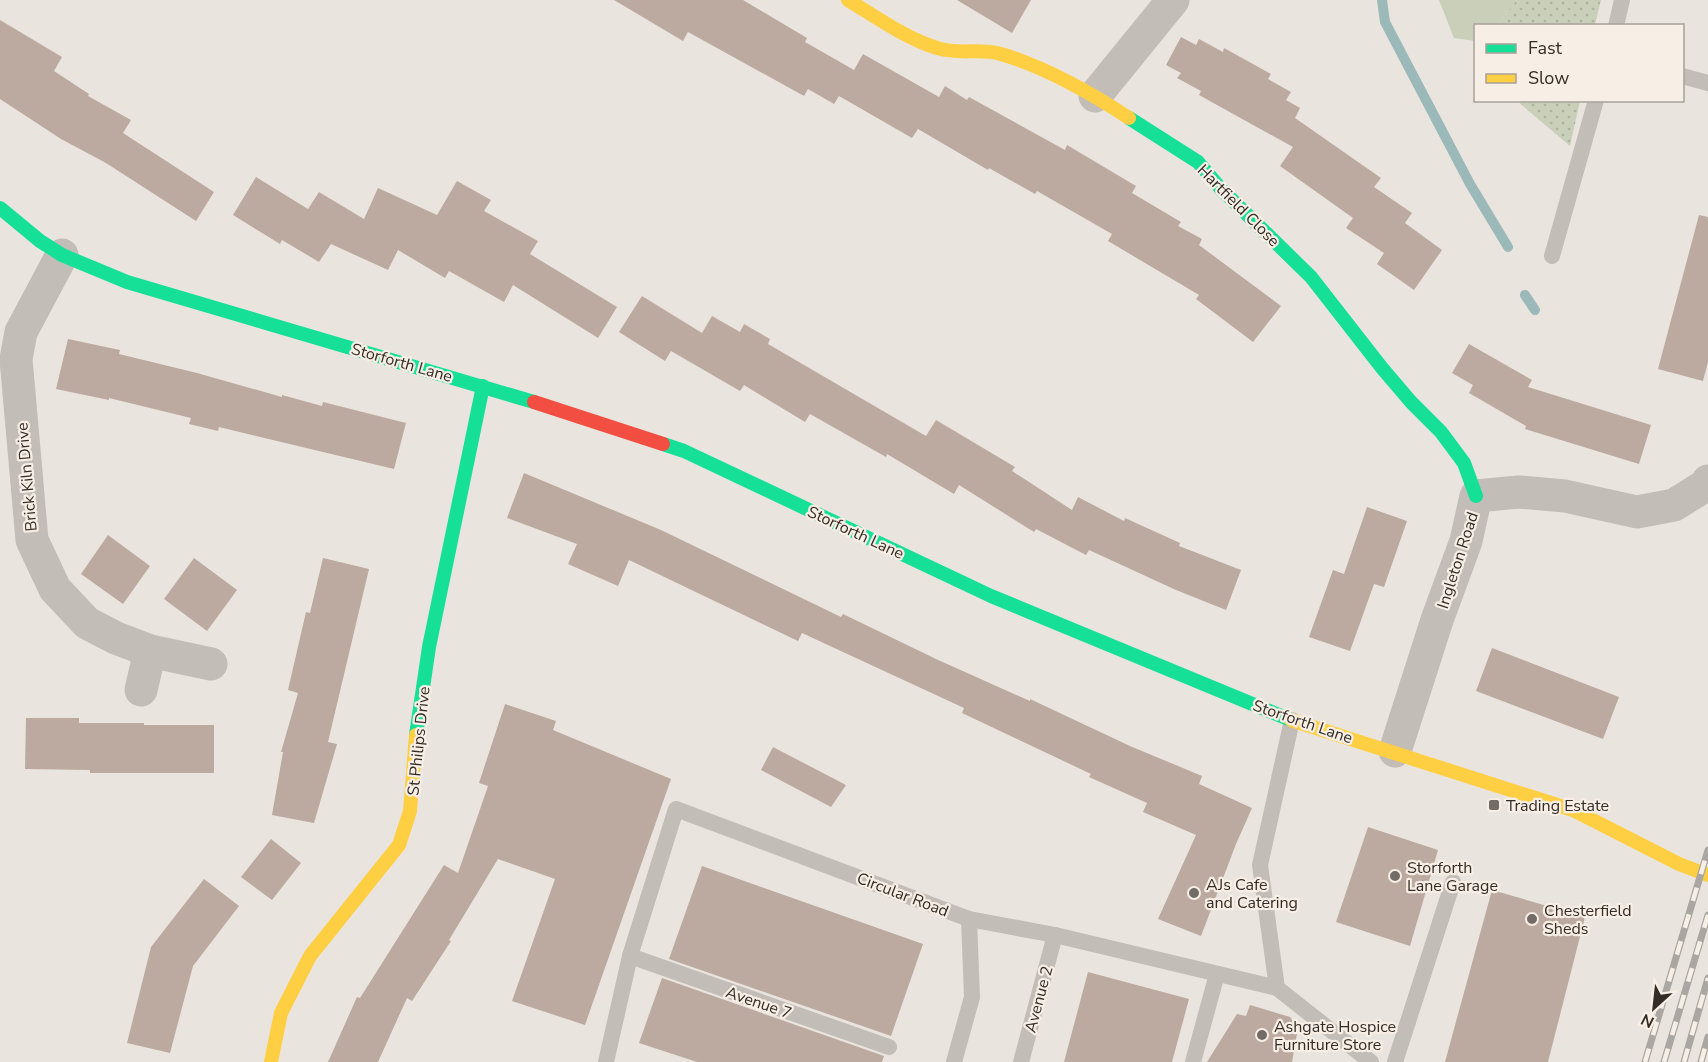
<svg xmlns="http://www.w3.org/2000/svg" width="1708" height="1062" viewBox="0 0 1708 1062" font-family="'Nunito Sans',sans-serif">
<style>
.grass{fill:#cacfb9}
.park{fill:url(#park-dots)}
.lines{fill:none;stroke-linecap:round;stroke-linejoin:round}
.stream{stroke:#9cb9ba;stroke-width:10}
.building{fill:#bcaaa1}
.lane{stroke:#c3bdb7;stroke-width:16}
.street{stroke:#c3bdb7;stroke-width:33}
.fast{stroke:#16e098;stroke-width:14}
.slow{stroke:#ffcf43;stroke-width:14}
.jam{stroke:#f24e42;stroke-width:14}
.rail-casing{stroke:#aaa6a2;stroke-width:7}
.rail{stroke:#f7efe5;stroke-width:4.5;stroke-dasharray:14;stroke-linecap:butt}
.poi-dot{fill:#736c66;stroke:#f7efe5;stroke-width:2}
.labels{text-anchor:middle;stroke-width:4.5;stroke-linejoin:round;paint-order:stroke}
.street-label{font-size:16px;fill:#332b26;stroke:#f7efe5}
.poi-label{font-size:16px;fill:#332b26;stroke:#f7efe5;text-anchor:start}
</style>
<defs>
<pattern id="park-dots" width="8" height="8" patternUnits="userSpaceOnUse" patternTransform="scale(1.5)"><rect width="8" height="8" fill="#cacfb9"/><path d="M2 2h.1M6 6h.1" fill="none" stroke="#aeb29f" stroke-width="1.8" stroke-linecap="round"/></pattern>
</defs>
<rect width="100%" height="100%" fill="#eae4de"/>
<path class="grass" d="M1439,0H1517L1497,25L1476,26L1475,41L1454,38Z"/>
<g class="park">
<path d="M1517,0H1601L1595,25H1497Z"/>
<path d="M1518,101H1580L1570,146L1524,107Z"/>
</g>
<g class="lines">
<g class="stream">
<path d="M1382,0L1385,22L1470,184L1508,247"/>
<path d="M1525,295L1535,310"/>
</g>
</g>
<g class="building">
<path d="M614,0H743L807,38L805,42L854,70L863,54L939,97L945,86L967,100L969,97L1065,150L1067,145L1136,186L1132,193L1181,222L1178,226L1202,239L1199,245L1281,306L1253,342L1196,299L1199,295L1108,241L1112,234L1037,191L1035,194L989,168L988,170L918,129L912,138L839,96L834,104L808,89L804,96L688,32L683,41Z"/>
<path d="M957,0H1031L1012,33Z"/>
<path d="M0,20L62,57L54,71L89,94L88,96L131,120L123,133L214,192L196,221L106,163L61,139L0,99Z"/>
<path d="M1181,37L1196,45L1199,39L1223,52L1224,48L1271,74L1268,79L1291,92L1286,100L1300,108L1295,118L1381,178L1374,187L1412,213L1405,223L1442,250L1414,290L1377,264L1384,253L1346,228L1353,218L1280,166L1293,147L1199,95L1201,91L1177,78L1181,73L1166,65Z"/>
<path d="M256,177L308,209L319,192L364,219L378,188L437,215L457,181L491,200L484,211L538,241L530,254L617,307L598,338L513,285L504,302L449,271L445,278L398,250L388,270L331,244L319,262L282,240L280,244L233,215Z"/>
<path d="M1699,215L1708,217V362L1703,381L1658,369Z"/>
<path d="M642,296L702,333L712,316L740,332L744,324L770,339L768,344L926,436L936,420L1015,467L1012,471L1072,510L1078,497L1124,521L1125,518L1180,543L1179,546L1241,570L1226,610L1176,590L1089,550L1086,555L1036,529L1034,532L959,485L954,494L887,454L886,457L810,414L805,422L744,385L740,391L671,351L665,361L619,332Z"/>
<path d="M68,339L120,350L119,354L197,373L282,397V395L322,406L323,402L406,423L394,469L219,427L218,431L189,424L191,418L109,398V400L56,389Z"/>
<path d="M1469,344L1532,380L1528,387L1651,425L1639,464L1525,429L1526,426L1469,393L1473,385L1452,373Z"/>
<path d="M524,473L661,530L841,617L843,614L936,659L1030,701V699L1130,746L1202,776L1199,784L1252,808L1236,844L1201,936L1158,919L1196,835L1143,812L1147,803L1089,777L1091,774L962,713L964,708L802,633L798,641L629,560L618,586L568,564L577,544L507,518Z"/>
<path d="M1367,507L1407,521L1384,587L1374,584L1350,651L1309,637L1333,570L1344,574Z"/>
<path d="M108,535L150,566L123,604L81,574Z"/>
<path d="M194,558L237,590L207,631L164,599Z"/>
<path d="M323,558L369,569L328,742L337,744L314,823L272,815L283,752H281L298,693L288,690L306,612L310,613Z"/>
<path d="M1492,648L1619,697L1603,739L1476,691Z"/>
<path d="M505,704L556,721L553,730L671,779L585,1025L512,1001L555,879L498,859L449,940L451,941L412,1001L407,998L378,1062H328L357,997L360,998L444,865L458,873L488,786L479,783Z"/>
<path d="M26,718H79V723H144V725H214V773H90V770L25,769Z"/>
<path d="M773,747L846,785L831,807L761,770Z"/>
<path d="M1368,827L1438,850L1410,946L1336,922Z"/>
<path d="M271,839L301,863L272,900L241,877Z"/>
<path d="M702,866L923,944L891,1036L669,959Z"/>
<path d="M204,879L239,906L193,966L170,1053L127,1043L151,947Z"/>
<path d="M1492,890L1585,917L1548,1062H1445Z"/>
<path d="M1088,972L1189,999L1172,1062H1064Z"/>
<path d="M662,978L884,1056L882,1062H697L639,1043Z"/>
<path d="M1250,1005L1290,1017L1298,1028L1292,1062H1207L1237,1014L1246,1016Z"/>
</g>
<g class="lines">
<g class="lane">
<path d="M1616,26L1622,0"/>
<path d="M1682,76L1708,83"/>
<path d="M1552,256L1596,100"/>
<path d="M630,956L889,1047"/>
<path d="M1277,988L1260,865L1292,720"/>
<path d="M606,1062L630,956L676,809L969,919L1055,935L1277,988L1371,1062"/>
<path d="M954,1062L972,997L969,919"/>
<path d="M1021,1062L1055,935"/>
<path d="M1193,1062L1217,974"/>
<path d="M1395,1062L1453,882"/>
</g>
<g class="street">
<path d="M1095,96L1173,0"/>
<path d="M62,255L21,332L16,359L32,540L55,589L87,623L116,638L150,651L211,664"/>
<path d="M141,690L150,651"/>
<path d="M1395,751L1437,620L1466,541L1476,496L1519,492L1565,496L1637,512L1674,505L1706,485L1708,481"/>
</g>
<g class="fast">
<path d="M1129,118L1198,162L1221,189L1311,277L1382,368L1411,402L1441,432L1464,463L1476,496"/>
<path d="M0,208L40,241L62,255L127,282L534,402"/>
<path d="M663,444L684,451L991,596L1291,720"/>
<path d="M416,735L429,647L483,386"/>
</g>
<g class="slow">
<path d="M848,0C876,17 905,38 937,48C957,55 981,48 1001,54C1045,67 1091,93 1129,118"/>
<path d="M1291,720L1573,810L1679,864L1708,875"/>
<path d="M271,1062L281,1013L310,956L399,845L410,811L416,735"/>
</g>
<path class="jam" d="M534,402L663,444"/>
<g class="rail-casing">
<g id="rail">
<path d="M1645,1062L1708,850"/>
<path d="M1664,1062L1708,915"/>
<path d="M1684,1062L1708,978"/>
<path d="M1701,1062L1708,1037"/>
</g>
</g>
<use href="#rail" class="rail"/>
</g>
<g class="poi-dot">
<rect x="1488" y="799" width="12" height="12" rx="3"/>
<circle cx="1395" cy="876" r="6"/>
<circle cx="1194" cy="893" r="6"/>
<circle cx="1532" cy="919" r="6"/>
<circle cx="1262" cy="1035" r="6"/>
</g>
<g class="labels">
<g class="street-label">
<text transform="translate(1239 205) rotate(45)" y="6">Hartfield Close</text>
<text transform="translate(402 362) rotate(16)" y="6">Storforth Lane</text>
<text transform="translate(26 477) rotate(-95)" y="6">Brick Kiln Drive</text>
<text transform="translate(856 532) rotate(25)" y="6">Storforth Lane</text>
<text transform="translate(1457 560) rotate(-72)" y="6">Ingleton Road</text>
<text transform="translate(1303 721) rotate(19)" y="6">Storforth Lane</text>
<text transform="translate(418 741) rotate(-84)" y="6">St Philips Drive</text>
<text transform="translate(903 894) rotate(21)" y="6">Circular Road</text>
<text transform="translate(1038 999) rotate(-75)" y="6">Avenue 2</text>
<text transform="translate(759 1002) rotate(19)" y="6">Avenue 7</text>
</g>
<g class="poi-label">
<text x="1506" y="811">Trading Estate</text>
<text x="1407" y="873">Storforth<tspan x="1407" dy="18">Lane Garage</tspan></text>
<text x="1206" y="890">AJs Cafe<tspan x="1206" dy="18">and Catering</tspan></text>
<text x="1544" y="916">Chesterfield<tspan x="1544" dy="18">Sheds</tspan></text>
<text x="1274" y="1032">Ashgate Hospice<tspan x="1274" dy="18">Furniture Store</tspan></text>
</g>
</g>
<rect x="1474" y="24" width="210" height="78" fill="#f7efe5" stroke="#a9a199" stroke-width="1.5"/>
<rect x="1486" y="44" width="30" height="9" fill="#16e098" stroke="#a9a199" stroke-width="1.5"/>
<text x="1528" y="54" font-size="18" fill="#332b26">Fast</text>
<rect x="1486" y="74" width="30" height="9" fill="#ffcf43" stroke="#a9a199" stroke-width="1.5"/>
<text x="1528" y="84" font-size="18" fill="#332b26">Slow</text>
<g transform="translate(1654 1008) rotate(207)" stroke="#f7efe5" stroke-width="4.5" paint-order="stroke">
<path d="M0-4.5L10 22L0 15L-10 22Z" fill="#332b26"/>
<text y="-9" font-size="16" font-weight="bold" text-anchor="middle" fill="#332b26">N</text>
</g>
</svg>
